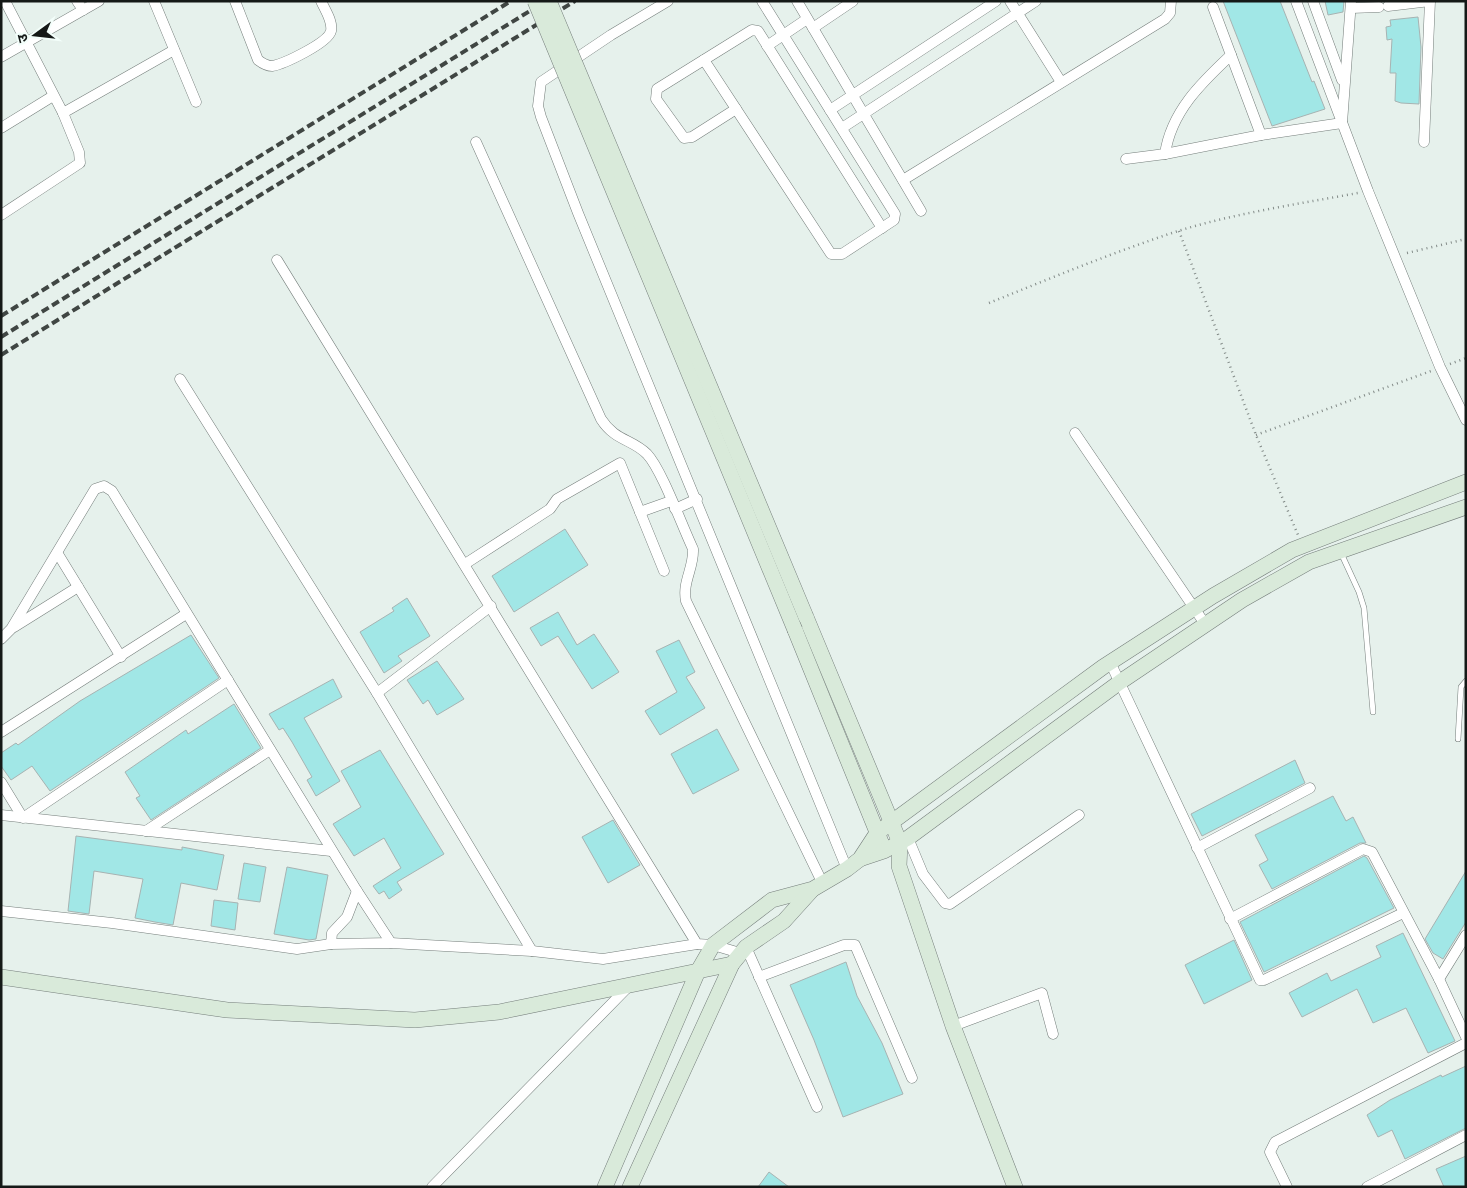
<svg xmlns="http://www.w3.org/2000/svg" width="1467" height="1188" viewBox="0 0 1467 1188" font-family="'Noto Serif','Noto Sans Devanagari',serif">
<style>
.building{fill:#a1e7e6;stroke:#a7b3b2}
.lines{fill:none;stroke-linecap:round;stroke-linejoin:round}
.lane-casing{stroke:#757e7b;stroke-width:6}
.street-casing{stroke:#757e7b;stroke-width:11}
.secondary-casing{stroke:#757e7b;stroke-width:16}
.path{stroke:#838b88;stroke-width:2.5;stroke-dasharray:1 4;stroke-linecap:butt}
.lane{stroke:#fff;stroke-width:5}
.street{stroke:#fff;stroke-width:10}
.secondary{stroke:#d9eada;stroke-width:15}
.rail{stroke:#404643;stroke-width:4;stroke-dasharray:8 4;stroke-linecap:butt}
.secondary-bridge-casing{stroke:#757e7b;stroke-width:16;stroke-linecap:butt}
.secondary-bridge{stroke:#d9eada;stroke-width:15}
</style>
<rect width="100%" height="100%" fill="#e6f1ec"/>
<g class="building">
<path d="M1223,1H1280L1312,82L1314,81L1325,109L1272,126Z"/>
<path d="M1325,1H1344L1343,12L1328,15Z"/>
<path d="M1418,17L1421,47L1419,104L1401,103L1395,101L1396,73H1390L1392,39L1387,40L1386,27L1391,26L1390,20Z"/>
<path d="M565,529L588,565L514,612L492,576Z"/>
<path d="M407,598L430,636L398,656L402,661L384,673L360,632L394,611L392,608Z"/>
<path d="M558,612L577,645L594,634L619,672L592,689L558,636L541,646L530,628Z"/>
<path d="M191,635L219,678L50,791L32,766L11,780L1,766V753L16,743L18,745L80,701Z"/>
<path d="M679,640L695,672L686,677L705,708L660,735L645,711L677,692L656,651Z"/>
<path d="M437,661L464,699L437,715L428,700L423,704L407,680Z"/>
<path d="M333,679L342,697L304,718L340,781L316,796L307,780L312,777L292,742L283,728L279,730L269,714Z"/>
<path d="M234,704L261,748L151,820L136,798L140,796L125,772L186,730L188,734Z"/>
<path d="M717,729L739,770L693,794L671,754Z"/>
<path d="M380,750L444,854L397,882L402,890L389,899L384,891L379,894L373,886L401,868L384,838L354,856L333,824L361,807L341,771Z"/>
<path d="M1295,760L1305,783L1202,836L1191,814Z"/>
<path d="M1333,796L1346,821L1353,817L1366,843H1360L1272,889L1259,865L1268,860L1255,835Z"/>
<path d="M613,820L640,865L608,883L582,837Z"/>
<path d="M76,836L182,850V847L224,855L217,890L181,883L173,925L155,922L135,918L143,879L94,871L89,914L68,911Z"/>
<path d="M1364,856L1367,858L1394,908L1264,972L1240,922Z"/>
<path d="M244,863L266,867L260,902L238,899Z"/>
<path d="M287,867L328,875L316,939L309,940L274,934Z"/>
<path d="M1466,871V922L1443,959L1433,953L1425,939Z"/>
<path d="M214,900L238,903L235,930L211,926Z"/>
<path d="M1403,933L1455,1041L1428,1053L1406,1008L1373,1023L1357,989L1302,1017L1289,993L1327,973L1331,981L1381,957L1376,946Z"/>
<path d="M1234,940L1252,980L1204,1004L1185,965Z"/>
<path d="M846,962L857,996L882,1043L903,1094L843,1117L814,1040L790,985Z"/>
<path d="M1466,1066V1128L1405,1159L1392,1130L1378,1137L1367,1115L1390,1100L1441,1075L1442,1077Z"/>
<path d="M1466,1156V1187H1444L1436,1169Z"/>
<path d="M769,1172L789,1187H758Z"/>
</g>
<g class="lines">
<g class="lane-casing">
<g id="lane">
<path d="M1341,553L1359,592L1364,608L1373,712"/>
<path d="M1458,739L1461,687L1466,681"/>
</g>
</g>
<g class="street-casing">
<g id="street">
<path d="M77,1L83,10"/>
<path d="M154,1L196,102"/>
<path d="M235,1L258,60C262,63 266,66 272,66C284,64 328,43 331,31C333,21 325,10 321,1"/>
<path d="M668,1L611,35L541,82L538,106L541,117L578,213L847,869"/>
<path d="M797,1L921,211"/>
<path d="M1010,1L1061,82"/>
<path d="M1296,1L1368,191L1440,367L1466,420"/>
<path d="M1313,1L1342,80"/>
<path d="M1388,6L1430,1"/>
<path d="M1351,8L1379,7"/>
<path d="M813,28L853,1"/>
<path d="M767,46L807,19"/>
<path d="M1,57L99,1"/>
<path d="M704,60L831,254H842L894,220L895,214L762,1"/>
<path d="M736,109L692,137L684,138L656,99L657,89L752,30L758,31L882,228"/>
<path d="M830,110L996,1"/>
<path d="M63,113L174,50"/>
<path d="M1,128L53,96"/>
<path d="M842,128L1036,1"/>
<path d="M1261,135L1342,123L1351,1"/>
<path d="M476,142L601,419C615,441 632,439 647,454C662,470 682,526 693,549C694,568 682,582 686,601L823,884"/>
<path d="M1424,142L1430,1"/>
<path d="M1165,154L1261,135L1231,55"/>
<path d="M1126,159L1165,154C1171,112 1201,83 1231,55L1213,7"/>
<path d="M903,180L1165,19L1170,13L1171,1"/>
<path d="M1,215L80,163L79,152L63,113L5,1"/>
<path d="M277,260L697,944L713,945L740,953"/>
<path d="M180,379L377,693L532,951"/>
<path d="M1075,433L1205,624"/>
<path d="M675,509L697,499"/>
<path d="M640,512L664,571"/>
<path d="M58,554L121,657"/>
<path d="M465,564L550,509L557,499L620,463L640,512L671,501"/>
<path d="M14,627L78,587"/>
<path d="M1,639L11,629L95,489L104,486L112,491L357,891"/>
<path d="M1110,662L1260,980H1264L1403,913"/>
<path d="M377,693L491,606"/>
<path d="M1,732L186,614"/>
<path d="M1,782L23,818L228,680"/>
<path d="M1,815L331,851"/>
<path d="M146,831L270,750"/>
<path d="M908,838L923,874L945,903L950,904L1079,815"/>
<path d="M1197,848L1310,788"/>
<path d="M1,911L112,923L297,949L331,944L391,943L532,951L603,959L697,944"/>
<path d="M1230,919L1363,849L1372,852L1439,979L1466,1037"/>
<path d="M331,944L332,933L347,917L357,891L391,943"/>
<path d="M746,947L817,1107"/>
<path d="M759,977L844,945H855L912,1078"/>
<path d="M1439,979L1466,935"/>
<path d="M953,1026L1042,993L1053,1034"/>
<path d="M432,1187L629,986"/>
<path d="M1287,1187L1270,1152L1275,1142L1466,1043"/>
<path d="M1367,1187L1466,1135"/>
</g>
</g>
<g class="secondary-casing">
<g id="secondary">
<path d="M806,617L900,843L899,866L953,1026L1015,1187"/>
<path d="M795,630L881,842"/>
<path d="M860,859L884,851L908,838L1120,682L1242,600L1309,562L1466,507"/>
<path d="M1,977L227,1010L415,1020L499,1012L732,964"/>
<path d="M605,1187L698,971L713,945L772,900L813,889L847,869L860,859L877,833L1103,667L1213,596L1292,550L1466,482"/>
<path d="M630,1187L732,964L746,947L784,921L812,890"/>
</g>
</g>
<g class="path">
<path d="M1179,231L1256,435L1298,535"/>
<path d="M1407,253L1466,239"/>
<path d="M989,303C1051,278 1114,252 1178,231C1236,213 1298,204 1358,193"/>
<path d="M1450,364L1466,358"/>
<path d="M1256,435L1431,371"/>
</g>
<use href="#lane" class="lane"/>
<use href="#street" class="street"/>
<use href="#secondary" class="secondary"/>
<g class="rail">
<path d="M1,316L511,1"/>
<path d="M1,337L546,1"/>
<path d="M1,355L575,1"/>
</g>
<g class="secondary-bridge-casing">
<g id="secondary-bridge">
<path d="M535,1L795,630"/>
<path d="M549,1L806,617"/>
</g>
</g>
<use href="#secondary-bridge" class="secondary-bridge"/>
</g>
<rect width="1467" height="1188" fill="none" stroke="#151917" stroke-width="5"/>
<g transform="translate(35 35) rotate(255)" stroke="#f3fefa" stroke-width="4" paint-order="stroke">
<path d="M0-4L9 19L0 12L-9 19Z" fill="#151917"/>
<text y="-8" font-size="14" font-weight="bold" text-anchor="middle" fill="#151917">उ</text>
</g>
</svg>
